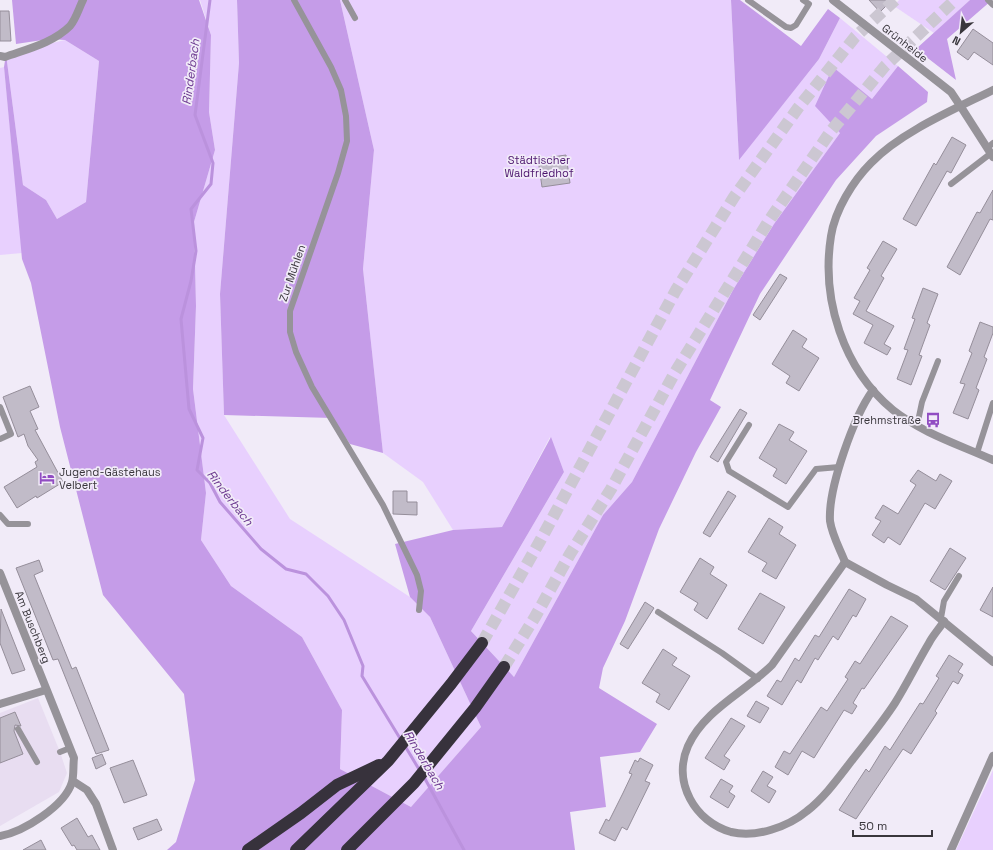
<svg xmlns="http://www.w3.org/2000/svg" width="993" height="850" viewBox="0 0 993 850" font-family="'Space Grotesk',sans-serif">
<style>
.built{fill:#e8ddf1}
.green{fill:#e8d0fe}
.forest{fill:#c59ce8}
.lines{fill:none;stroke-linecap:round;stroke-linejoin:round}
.stream{stroke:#bb92dd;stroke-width:3}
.building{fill:#c1bbc8;stroke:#958e9a}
.motorway-tunnel{stroke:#ccc7d2;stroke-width:12;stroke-dasharray:12 6;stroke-linecap:butt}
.service{stroke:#969399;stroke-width:6}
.minor{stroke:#969399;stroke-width:8}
.tertiary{stroke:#969399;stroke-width:8}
.motorway{stroke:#37323c;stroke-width:12}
.labels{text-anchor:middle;stroke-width:3.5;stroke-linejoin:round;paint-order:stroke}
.street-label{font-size:11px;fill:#39363c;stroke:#f1ebf8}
.park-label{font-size:11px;fill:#4c156d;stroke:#f1ebf8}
.poi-label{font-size:11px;fill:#39363c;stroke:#f1ebf8;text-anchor:end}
.water-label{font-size:12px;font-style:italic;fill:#6a368e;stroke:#f1ebf8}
</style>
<rect width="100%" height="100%" fill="#f1ebf8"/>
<path class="built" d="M38,698L60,752L67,773L59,792L0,826V713Z"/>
<g class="green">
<path d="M200,0H237L239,63L220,294L224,415L290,519L410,597L430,617L481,727L411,807L340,769L342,710L302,637L231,586L201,540L206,493L193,389L196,306L194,222L215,150L209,112L211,35Z"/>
<path d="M340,0H731L739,159L819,59L840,18L898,66L872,99L833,67L840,133L774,224L733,290L632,482L603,515L514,677L471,631L564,472L550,437L502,527L453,530L423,482L383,453L363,269L374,150Z"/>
<path d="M899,0H970L934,33L894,6Z"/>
<path d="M65,40L99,61L86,202L57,219L46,200L23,185L6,54Z"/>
<path d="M4,67L22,253L0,255V68Z"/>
<path d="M993,770V850H956Z"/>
</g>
<g class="forest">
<path d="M12,0H199L211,35L209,112L215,150L194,222L196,306L193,389L206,493L201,540L231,586L302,637L342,710L340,769L411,807L481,727L430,617L410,597L395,544L453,530L502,527L551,437L564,472L471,631L514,677L603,515L632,482L733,290L774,224L840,133L815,106L833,67L872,99L898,66L928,92L927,102L876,136L836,180L760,294L710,400L721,407L696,452L659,529L625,621L603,668L599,688L657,724L640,752L600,757L606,807L570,812L575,850H167L176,842L195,780L184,694L103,595L60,427L31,283L22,259L4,67L6,54L23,185L46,200L57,219L86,202L99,61L65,40L49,39L16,44Z"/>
<path d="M237,0H340L374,150L363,269L383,453L350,444L332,418L224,415L220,294L239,63Z"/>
<path d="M731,0H740L801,46L828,9L840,18L819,59L739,160Z"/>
<path d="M970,0H992L947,39L956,80L916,49Z"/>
</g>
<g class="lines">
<g class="stream">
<path d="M210,0L195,115L213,163L211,184L191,209L196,251L191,281L181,319L189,409L203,438L197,470L210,483L220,502L261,549L286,569L306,574L328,596L344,620L363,666L362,676L401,740"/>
<path d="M405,746L420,771"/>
<path d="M424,777L464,850"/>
</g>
</g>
<g class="building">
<path d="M869,0H892L880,12Z"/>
<path d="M0,11H9L11,41H0Z"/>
<path d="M973,29L993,43V65L974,52L968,60L957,52Z"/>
<path d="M952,137L966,145L951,173L947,171L916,226L903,219L934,163L936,165Z"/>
<path d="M566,155L570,183L542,187L538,159Z"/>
<path d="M993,190V220L990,219L960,275L947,267L977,212L980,213Z"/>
<path d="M883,241L897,249L881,276L884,278L866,311L894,326L884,344L891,348L887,355L864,343L873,325L853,314L860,301L854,298L870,270L867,268Z"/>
<path d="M780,274L787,278L760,320L753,315Z"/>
<path d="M923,288L938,294L927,323L930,325L919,355L922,356L911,385L897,379L908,350L904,349L915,319L912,318Z"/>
<path d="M980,322L993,327V333L984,357L987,359L976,388L979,390L968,419L953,413L965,384L960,383L972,353L969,351Z"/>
<path d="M793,330L807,339L802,347L819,358L799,391L786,383L790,376L772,364Z"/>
<path d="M30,386L39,407L30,411L38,429L35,430L63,482L37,498L36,496L17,508L4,487L37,467L35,462L38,460L28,446L24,434L18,437L3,397Z"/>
<path d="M740,409L747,413L718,462L710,457Z"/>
<path d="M779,424L794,432L789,440L807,451L786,484L773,476L777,469L759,458Z"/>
<path d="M918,470L936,481L940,474L952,481L935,509L925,503L900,545L888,537L884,543L872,535L881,521L875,518L883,505L898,514L916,485L910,481Z"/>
<path d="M393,491H407V502H417V515L393,514Z"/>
<path d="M728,491L736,496L710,537L703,533Z"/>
<path d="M769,518L783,527L779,534L796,545L776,579L762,571L767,563L748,552Z"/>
<path d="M950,548L966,558L945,590L930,581Z"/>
<path d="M700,558L714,567L710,574L727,585L707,619L694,610L698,603L680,592Z"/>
<path d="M39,560L43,571L34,575L72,669L76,667L109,750L96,754L58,659L53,660L16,568Z"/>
<path d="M993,587V617L980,610Z"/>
<path d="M849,589L866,599L856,617L853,615L838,640L833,636L818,660L815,658L801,683L797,680L782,705L767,696L777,680L781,682L795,658L799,661L815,635L819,637Z"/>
<path d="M760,593L785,607L763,644L738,629Z"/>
<path d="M645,602L654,608L628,649L620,644Z"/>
<path d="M1,609L25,670L12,674L0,643Z"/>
<path d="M891,616L908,626L864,689L862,688L853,703L857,706L852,714L844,710L814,758L802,751L788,775L775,767L784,751L790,754L821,707L827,711L848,679L845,677L855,661L860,664Z"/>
<path d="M663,649L677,658L672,665L690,676L669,710L656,702L660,694L642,683Z"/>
<path d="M949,655L963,664L958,672L963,675L958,684L953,681L935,711L937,713L911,754L903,749L856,819L839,810L866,769L869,772L885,746L890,750L920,703L923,704L939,678L936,676Z"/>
<path d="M756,701L769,708L760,723L747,716Z"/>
<path d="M15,712L21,726L15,725L14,731L23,754L0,763V718Z"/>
<path d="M731,718L745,726L724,756L730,760L724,770L705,758Z"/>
<path d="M102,754L106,764L96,769L92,758Z"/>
<path d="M640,758L653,765L645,781L650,783L627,830L622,827L615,841L599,833L606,819L609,821L623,793L632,774L629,773L635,760L638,762Z"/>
<path d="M133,760L147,795L124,803L110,768Z"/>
<path d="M763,771L773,777L767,786L776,791L769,803L751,791Z"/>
<path d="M721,779L733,786L729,792L735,796L728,808L710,797Z"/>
<path d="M77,818L88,837L92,835L100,850H77L74,845L72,846L61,828Z"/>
<path d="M157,819L162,830L138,840L133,828Z"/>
<path d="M41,840L46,850H23Z"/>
</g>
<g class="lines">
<g class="motorway-tunnel">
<path d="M482,643L540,541L676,290L734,197L798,108L855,37L895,0"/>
<path d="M504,667L535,617L570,554L611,489L674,374L768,222L831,131L885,66L955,0"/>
</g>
<g class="service">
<path d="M294,0L331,67L341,90L346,116L347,141L338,173L290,311V332L296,352L312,387L383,505L417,575L421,591L419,610"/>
<path d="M345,0L355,18"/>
<path d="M748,0L786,27L791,28L796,25L809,4L803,0"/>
<path d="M988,0L993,5"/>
<path d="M987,148L993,143"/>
<path d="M951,184L990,154"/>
<path d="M0,407L11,434L0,439"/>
<path d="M749,425L726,462L729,471L788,507L816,469L839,467"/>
<path d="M917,426L922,402L938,361"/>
<path d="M977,453L993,403"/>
<path d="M0,515L8,524H28"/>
<path d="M658,612L722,653L758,679"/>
<path d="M941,618L944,601L959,576"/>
<path d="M18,729L37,762"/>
<path d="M60,752L70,748"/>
</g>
<g class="minor">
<path d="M0,56L5,57C27,49 53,43 70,26C76,19 79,8 83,0"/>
<path d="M961,107L993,157"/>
<path d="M873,390C854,416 828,488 830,521C832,535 840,549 845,562L887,585L916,599L993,662"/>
<path d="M845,562L772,665C745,692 704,710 688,746C672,782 695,822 731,832C756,838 788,827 807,811C825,797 839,777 853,759C867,741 882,723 895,703C907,684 917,663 929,643C933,635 940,628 944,621"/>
<path d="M0,573L74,758C73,765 74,775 72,782C65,806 23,832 0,836"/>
<path d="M0,704L46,690"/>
<path d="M73,781L87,790L96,804L113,850"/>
</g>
<g class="tertiary">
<path d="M833,0L937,81L951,92L961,107"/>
<path d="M993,90C955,109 901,132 871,163C853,181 835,210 831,236C821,299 843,369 893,410C922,433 960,445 993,460"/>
<path d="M951,850L993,756"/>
</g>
<g class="motorway">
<path d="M248,850L301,813L337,785L379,765"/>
<path d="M296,850L388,761L451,684L482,643"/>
<path d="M347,850L414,783L475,708L504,667"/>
</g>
</g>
<defs>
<g id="bus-bare" transform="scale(1.2)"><path d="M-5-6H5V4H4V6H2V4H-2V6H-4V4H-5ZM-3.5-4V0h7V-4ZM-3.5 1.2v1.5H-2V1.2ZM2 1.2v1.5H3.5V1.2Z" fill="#914dc2" stroke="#f1ebf8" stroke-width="2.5" paint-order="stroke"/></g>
<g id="hotel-bare" transform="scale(1.2)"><path d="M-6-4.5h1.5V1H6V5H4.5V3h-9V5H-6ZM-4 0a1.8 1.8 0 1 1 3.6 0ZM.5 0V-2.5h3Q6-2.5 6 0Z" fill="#914dc2" stroke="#f1ebf8" stroke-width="2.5" paint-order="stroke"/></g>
</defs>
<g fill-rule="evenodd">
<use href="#bus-bare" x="933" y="420"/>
<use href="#hotel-bare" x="47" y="478"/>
</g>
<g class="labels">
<g class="street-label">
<text transform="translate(905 43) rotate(38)" y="4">Grünheide</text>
<text transform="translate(292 273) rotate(-71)" y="4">Zur Mühlen</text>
<text transform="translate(33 627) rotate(68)" y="4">Am Buschberg</text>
</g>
<g class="park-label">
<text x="539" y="164">Städtischer<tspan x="539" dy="13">Waldfriedhof</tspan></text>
</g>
<g class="poi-label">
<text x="921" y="424">Brehmstraße</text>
<text x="59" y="476" text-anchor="start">Jugend-Gästehaus<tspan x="59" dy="13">Velbert</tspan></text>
</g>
<g class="water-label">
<text transform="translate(191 72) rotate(-82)" y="4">Rinderbach</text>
<text transform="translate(230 498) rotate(52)" y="4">Rinderbach</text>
<text transform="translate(424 760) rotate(59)" y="4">Rinderbach</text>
</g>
</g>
<g transform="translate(961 32) rotate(208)" stroke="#f1ebf8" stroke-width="3" paint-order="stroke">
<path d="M0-3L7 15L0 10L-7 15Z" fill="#39363c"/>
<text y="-6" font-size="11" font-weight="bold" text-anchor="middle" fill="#39363c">N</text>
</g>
<path d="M853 830v6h79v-6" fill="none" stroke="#39363c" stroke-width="2"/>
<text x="859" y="830" font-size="12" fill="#39363c" stroke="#f1ebf8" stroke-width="3" paint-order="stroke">50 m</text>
</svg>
